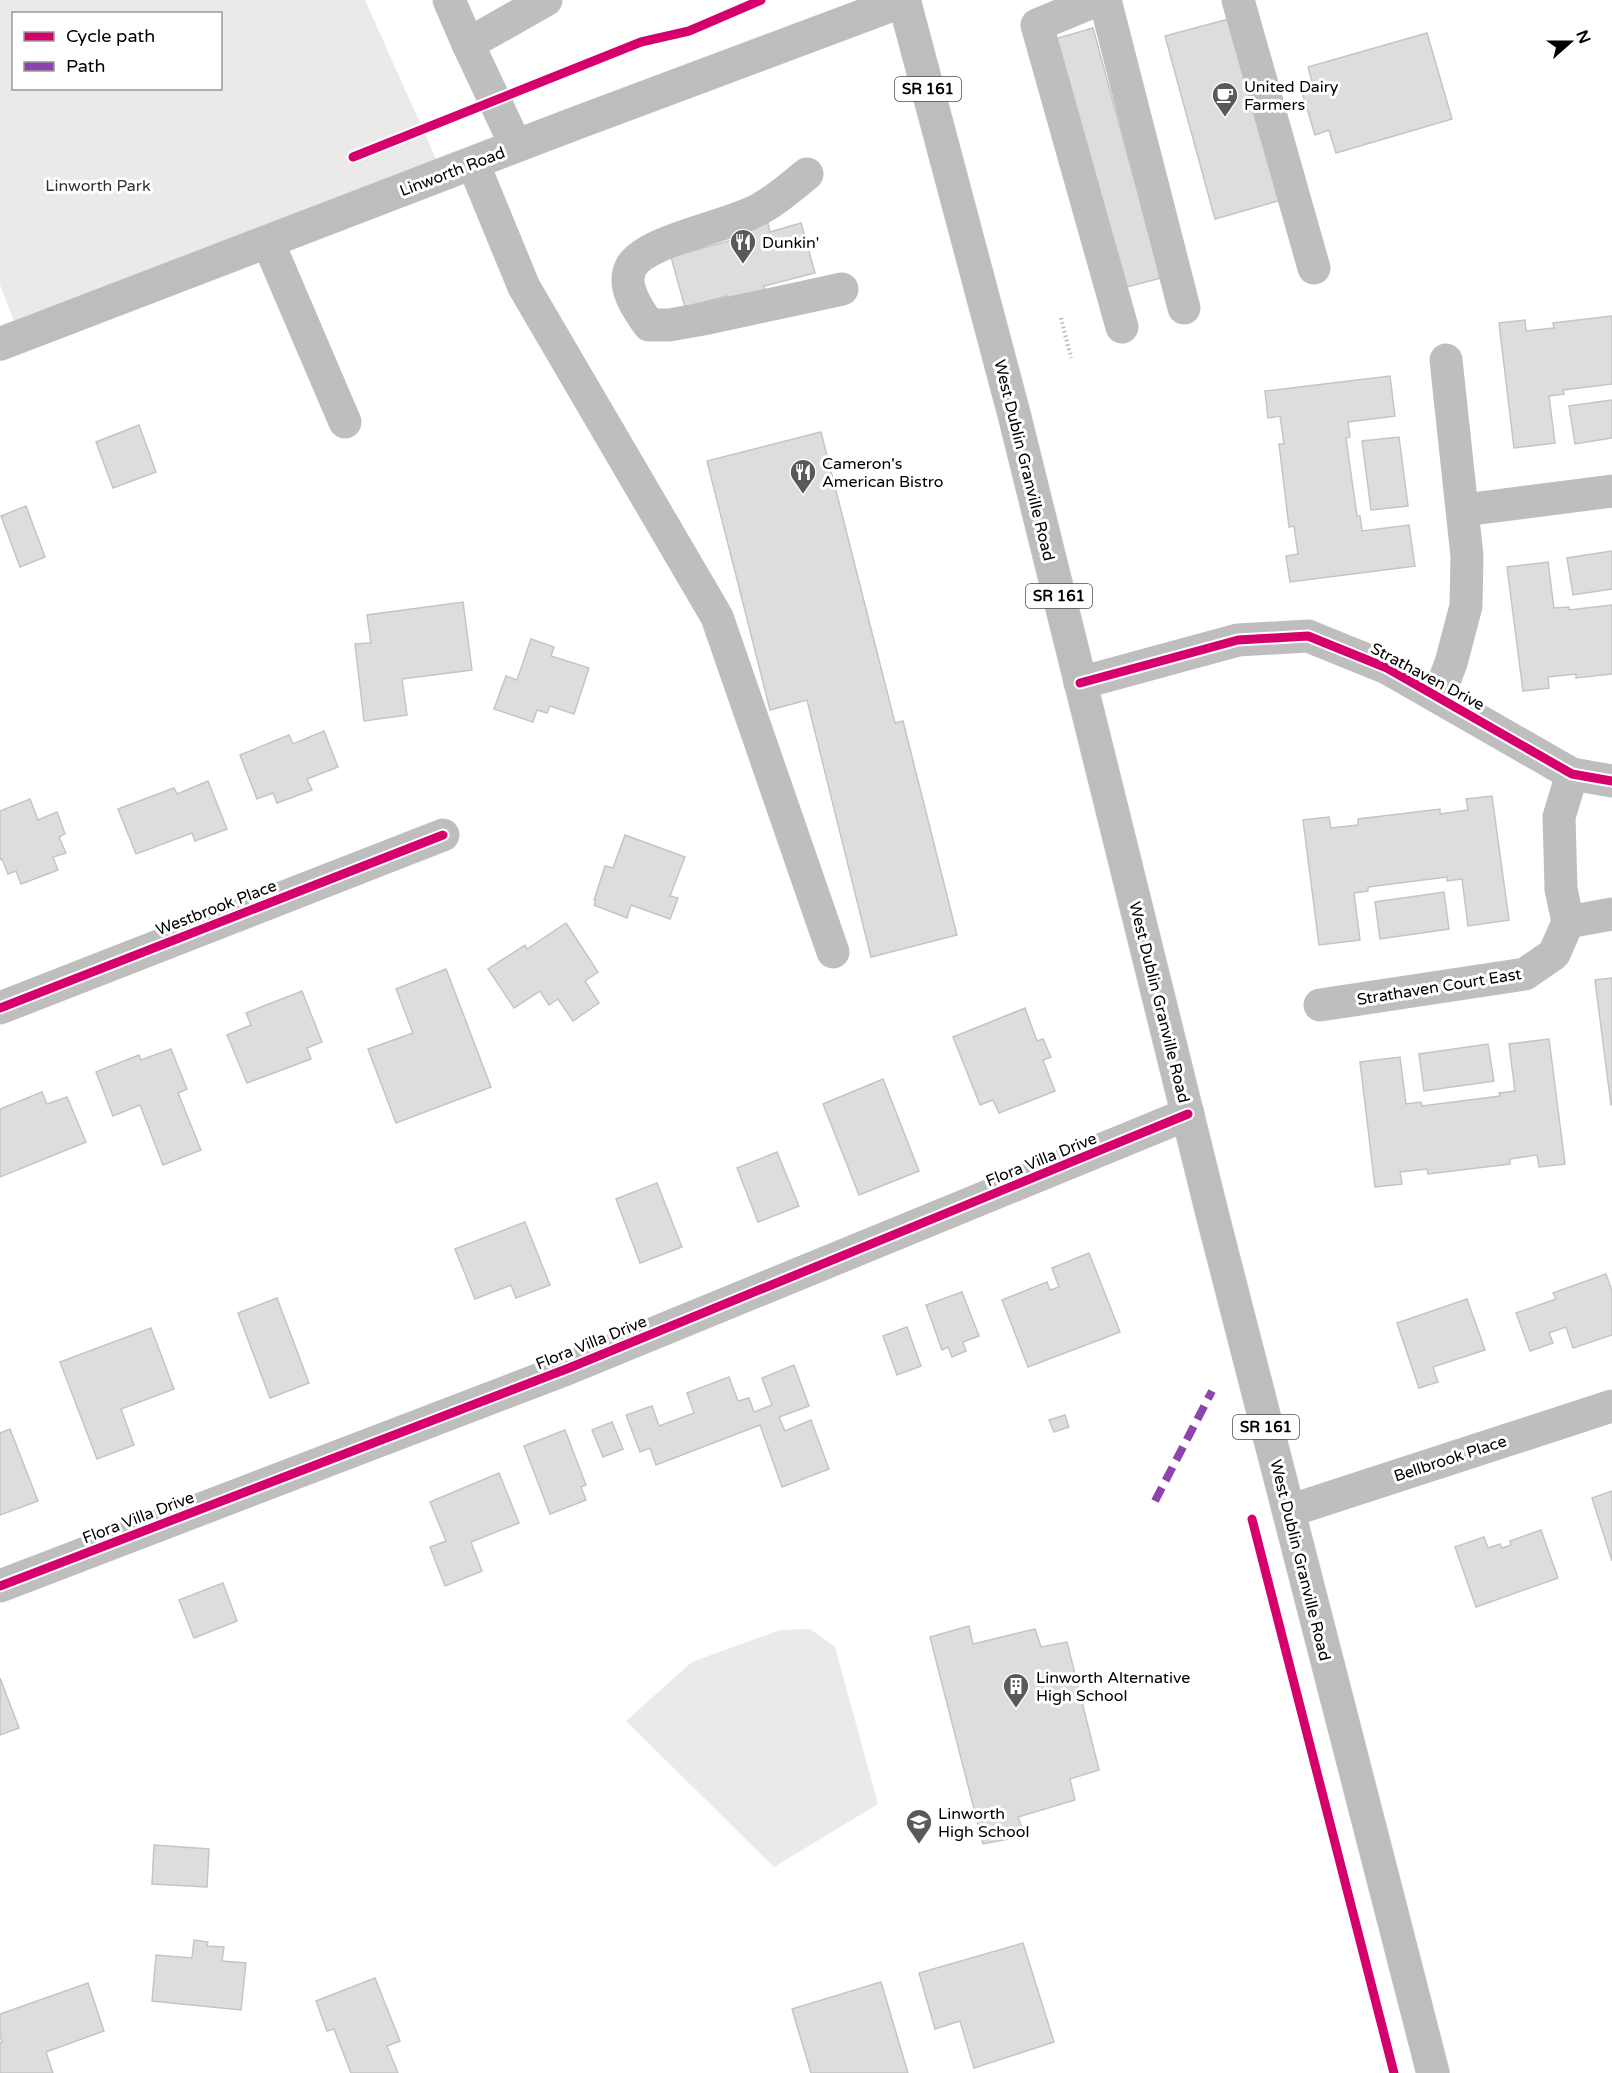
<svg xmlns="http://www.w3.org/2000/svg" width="1612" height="2073" viewBox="0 0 1612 2073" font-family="'Varela Round',sans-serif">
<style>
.green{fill:#eaeaea;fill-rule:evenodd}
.building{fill:#ddd;stroke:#c5c5c5;stroke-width:1.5}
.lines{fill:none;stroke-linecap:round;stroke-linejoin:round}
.major-casing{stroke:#dbdbdb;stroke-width:34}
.path{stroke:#b8b8b8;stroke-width:4;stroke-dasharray:1.5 3;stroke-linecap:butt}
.minor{stroke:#bebebe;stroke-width:33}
.major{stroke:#bdbdbd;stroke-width:33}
.quiet{stroke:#8e44ad;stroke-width:8;stroke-dasharray:15 8;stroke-linecap:butt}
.cycleway-casing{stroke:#fff;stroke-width:13}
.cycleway{stroke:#d6006c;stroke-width:9}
.labels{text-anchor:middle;stroke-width:6;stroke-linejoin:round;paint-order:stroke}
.shield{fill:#fff;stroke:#4c4c4c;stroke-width:1.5}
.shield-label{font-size:15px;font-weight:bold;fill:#000}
.poi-label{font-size:16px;fill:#000;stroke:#fff;text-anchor:start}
.street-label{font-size:16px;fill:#000;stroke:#fff}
.park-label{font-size:16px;fill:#303030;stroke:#fff}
</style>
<rect width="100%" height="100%" fill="#fff"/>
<g class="green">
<path d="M0,0H365L437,161L14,321L0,285ZM14,14H220V88H14Z"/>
<path d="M810,1629L835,1647L878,1804L774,1867L626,1721L692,1662L780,1630Z"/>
</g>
<g class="building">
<path d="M1236,17L1285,199L1215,219L1165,36Z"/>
<path d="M1093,28L1161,278L1123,288L1055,39Z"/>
<path d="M1427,33L1452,119L1336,153L1329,130L1315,135L1302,92L1314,88L1308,67Z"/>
<path d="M768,223L770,232L801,223L815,273L764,286L766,292L728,302L727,296L685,307L671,257L732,240L731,233Z"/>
<path d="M1612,316V384L1563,390L1564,394L1549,396L1555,443L1514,448L1499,323L1525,320L1526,331L1554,328L1553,323Z"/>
<path d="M1390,376L1395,416L1348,422L1350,437L1346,438L1357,516H1360L1362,531L1409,525L1415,566L1290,582L1286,556L1298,554L1294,526L1289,527L1279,444H1284L1280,416L1268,418L1265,391Z"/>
<path d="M1612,400V438L1575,444L1569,406Z"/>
<path d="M139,425L156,472L113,488L96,442Z"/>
<path d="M821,432L895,723L903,721L957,935L871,957L807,700L770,710L707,461Z"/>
<path d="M1399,437L1408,506L1371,510L1362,441Z"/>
<path d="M26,506L45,557L20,567L1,516Z"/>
<path d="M1612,551V589L1573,595L1567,558Z"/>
<path d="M1548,562L1554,608L1569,607V610L1612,605V674L1576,678V674L1548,677L1549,688L1523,691L1507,567Z"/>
<path d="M463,602L472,670L402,679L407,715L364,721L355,644L371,643L367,615Z"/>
<path d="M531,639L554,647L551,656L589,668L574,714L550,706L547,713L537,710L533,722L494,709L506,676L517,680Z"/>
<path d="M324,731L338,767L307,779L312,790L277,803L273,793L257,799L240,755L289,735L293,744Z"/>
<path d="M208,781L227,829L195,841L192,833L136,854L118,809L174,788L177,794Z"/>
<path d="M1492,796L1509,920L1468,926L1462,879L1447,881V877L1368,887V891L1354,893L1360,940L1319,945L1303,820L1329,817L1331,828L1358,825V819L1440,809V814L1468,810L1466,799Z"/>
<path d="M30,799L38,820L57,812L65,834L59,837L66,853L53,857L58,870L21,884L16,871L8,874L2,859L0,860V811Z"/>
<path d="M625,835L685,857L670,896L678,898L670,919L631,905L627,918L594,905L596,900H594L605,866L613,868Z"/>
<path d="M1444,892L1449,929L1380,939L1375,902Z"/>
<path d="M566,923L598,972L585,981L599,1003L573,1021L558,999L549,1005L540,991L514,1008L488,969L525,945L527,949Z"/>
<path d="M446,969L491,1087L396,1123L368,1049L413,1033L396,989Z"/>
<path d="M1612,978V1105H1611L1595,980Z"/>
<path d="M302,991L322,1042L307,1048L311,1059L247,1083L227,1035L251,1025L246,1013Z"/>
<path d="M1025,1008L1037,1041L1043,1039L1051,1057L1043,1060L1055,1091L999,1113L993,1100L980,1105L953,1037Z"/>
<path d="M1549,1039L1565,1164L1539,1167L1537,1155L1510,1159V1164L1428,1174L1427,1169L1400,1172L1402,1184L1375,1187L1360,1062L1400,1057L1406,1104L1421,1102L1422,1106L1500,1096L1499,1093L1515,1091L1509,1044Z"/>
<path d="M1488,1044L1494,1081L1424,1091L1419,1054Z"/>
<path d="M171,1049L187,1089L178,1093L201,1150L163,1165L140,1105L113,1116L96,1072L139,1055L141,1060Z"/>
<path d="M883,1079L919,1171L859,1195L823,1104Z"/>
<path d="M42,1092L47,1104L67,1097L86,1142L0,1177V1109Z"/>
<path d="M777,1152L799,1206L758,1222L737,1168Z"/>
<path d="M657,1183L682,1247L640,1263L616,1199Z"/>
<path d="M525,1222L550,1285L516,1298L511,1285L475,1299L455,1249Z"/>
<path d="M1089,1253L1120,1332L1028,1367L1002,1300L1047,1282L1050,1290L1059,1287L1052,1268Z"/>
<path d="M1606,1274L1612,1291V1335L1573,1348L1566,1327L1549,1333L1553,1343L1530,1351L1516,1313L1556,1299L1553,1293Z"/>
<path d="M962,1292L979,1336L963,1342L966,1351L952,1357L948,1347L942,1350L926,1305Z"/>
<path d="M277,1298L309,1383L270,1398L238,1313Z"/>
<path d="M1467,1299L1485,1350L1433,1367L1438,1382L1419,1388L1397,1323Z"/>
<path d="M907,1327L921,1366L897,1375L883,1336Z"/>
<path d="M151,1328L174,1389L121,1409L134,1445L97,1459L60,1362Z"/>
<path d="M794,1365L809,1406L779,1417L785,1431L811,1420L829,1469L782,1487L760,1425L656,1465L650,1448L640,1452L626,1415L652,1406L659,1426L694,1413L687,1393L729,1377L738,1401L749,1398L754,1412L772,1405L762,1378Z"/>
<path d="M1065,1415L1069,1427L1054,1432L1049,1420Z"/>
<path d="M612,1422L623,1449L603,1457L592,1430Z"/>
<path d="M10,1429L38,1501L0,1515V1433Z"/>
<path d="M565,1430L586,1485L581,1487L586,1500L550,1514L524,1446Z"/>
<path d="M499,1473L519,1523L471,1542L482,1571L445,1586L430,1547L446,1541L430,1502Z"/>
<path d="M1612,1491V1561L1592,1498Z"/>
<path d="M1541,1530L1558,1578L1476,1607L1455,1547L1484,1537L1488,1548L1500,1544L1502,1548L1511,1545L1510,1541Z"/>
<path d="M223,1583L237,1621L194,1638L179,1600Z"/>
<path d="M969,1626L973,1644L1035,1629L1041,1647L1067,1642L1099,1770L1070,1779L1075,1800L1018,1817L1025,1836L983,1844L930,1637Z"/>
<path d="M0,1678L19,1728L0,1735Z"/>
<path d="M154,1845L209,1849L207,1887L152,1884Z"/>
<path d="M194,1940L208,1942L207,1946L224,1947L222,1961L246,1963L241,2010L152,2001L156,1955L192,1958Z"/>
<path d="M1023,1943L1054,2042L974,2068L960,2021L935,2029L919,1973Z"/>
<path d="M375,1978L400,2041L387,2046L398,2073H351L334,2029L327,2031L316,2001Z"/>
<path d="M881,1982L908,2073H811L792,2009Z"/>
<path d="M88,1983L104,2031L46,2052L53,2073H0V2043L2,2042L0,2036V2014Z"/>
</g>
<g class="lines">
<g class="major-casing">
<g id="major">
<path d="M904,0L1014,414L1214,1221L1433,2073"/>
<path d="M0,344L571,125L905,0"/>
</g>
</g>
<path class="path" d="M1061,318L1071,358"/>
<g class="minor">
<path d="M449,0L468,44"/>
<path d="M1097,0L1037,25L1122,327"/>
<path d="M1105,0L1184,308"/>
<path d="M1238,0L1314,268"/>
<path d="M516,146L468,44L546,0"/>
<path d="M473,163L524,287L717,617L833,952"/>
<path d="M807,174C793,185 779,198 763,207C734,226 646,239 631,267C621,286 638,310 649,325H669L703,319L842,289"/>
<path d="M268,242L345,422"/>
<path d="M1464,510L1612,491"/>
<path d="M1080,683L1238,640L1308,636L1387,668L1572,774L1612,781"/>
<path d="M1438,696L1451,663L1466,606L1467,556L1446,360"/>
<path d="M1568,922L1612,914"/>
<path d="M1320,1005L1525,974L1554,954L1568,922L1561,889L1559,817L1572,774"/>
<path d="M0,1008L443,835"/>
<path d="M1289,1511L1612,1406"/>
<path d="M0,1586L569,1368L1188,1114"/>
</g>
<use href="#major" class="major"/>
<path class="quiet" d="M1155,1501L1212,1391"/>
<g class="cycleway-casing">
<g id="cycleway">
<path d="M353,157L641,42L689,31L761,0"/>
<path d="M1080,683L1238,640L1308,636L1387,668L1572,774L1612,781"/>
<path d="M0,1008L443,835"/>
<path d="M1252,1519L1394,2073"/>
<path d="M0,1586L569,1368L1188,1114"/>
</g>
</g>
<use href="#cycleway" class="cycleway"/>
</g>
<defs>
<g id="cafe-pin" transform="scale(1.35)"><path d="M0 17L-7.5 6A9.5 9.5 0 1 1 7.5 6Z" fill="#595959" stroke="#fff"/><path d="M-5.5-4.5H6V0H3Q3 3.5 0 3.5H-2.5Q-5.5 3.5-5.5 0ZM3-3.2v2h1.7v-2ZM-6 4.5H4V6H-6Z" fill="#fff"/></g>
<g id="restaurant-pin" transform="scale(1.35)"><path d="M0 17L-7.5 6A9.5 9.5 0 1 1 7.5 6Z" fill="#595959" stroke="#fff"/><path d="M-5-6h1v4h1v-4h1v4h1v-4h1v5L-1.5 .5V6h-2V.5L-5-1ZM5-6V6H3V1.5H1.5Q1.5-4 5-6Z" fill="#fff"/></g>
<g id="building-pin" transform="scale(1.35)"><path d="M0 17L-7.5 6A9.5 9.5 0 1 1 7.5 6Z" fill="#595959" stroke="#fff"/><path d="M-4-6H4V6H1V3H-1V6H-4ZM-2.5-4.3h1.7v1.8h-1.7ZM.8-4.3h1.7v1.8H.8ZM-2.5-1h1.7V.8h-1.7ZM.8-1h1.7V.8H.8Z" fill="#fff"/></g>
<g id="school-pin" transform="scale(1.35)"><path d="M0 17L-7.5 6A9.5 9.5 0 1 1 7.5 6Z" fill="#595959" stroke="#fff"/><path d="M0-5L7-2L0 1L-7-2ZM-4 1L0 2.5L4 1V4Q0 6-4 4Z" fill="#fff"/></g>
</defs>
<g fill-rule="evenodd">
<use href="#cafe-pin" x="1225" y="95"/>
<use href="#restaurant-pin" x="743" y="242"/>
<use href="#restaurant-pin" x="803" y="472"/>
<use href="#building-pin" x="1016" y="1686"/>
<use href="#school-pin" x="919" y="1822"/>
</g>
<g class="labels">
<g class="shield">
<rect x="895" y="77" width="66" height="24" rx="4.5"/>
<rect x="1026" y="584" width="66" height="24" rx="4.5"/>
<rect x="1233" y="1415" width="66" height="24" rx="4.5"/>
</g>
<g class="shield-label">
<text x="928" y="94">SR 161</text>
<text x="1059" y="601">SR 161</text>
<text x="1266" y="1432">SR 161</text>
</g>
<g class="poi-label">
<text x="1244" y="92">United Dairy<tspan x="1244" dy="18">Farmers</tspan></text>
<text x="762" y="248">Dunkin'</text>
<text x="822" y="469">Cameron's<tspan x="822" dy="18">American Bistro</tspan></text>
<text x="1036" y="1683">Linworth Alternative<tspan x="1036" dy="18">High School</tspan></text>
<text x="938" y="1819">Linworth<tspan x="938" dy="18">High School</tspan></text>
</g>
<g class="street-label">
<text transform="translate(452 171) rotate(-21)" y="6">Linworth Road</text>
<text transform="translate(1025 460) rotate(76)" y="6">West Dublin Granville Road</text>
<text transform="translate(1428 676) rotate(28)" y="6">Strathaven Drive</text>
<text transform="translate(216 907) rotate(-21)" y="6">Westbrook Place</text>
<text transform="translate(1439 986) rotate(-9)" y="6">Strathaven Court East</text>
<text transform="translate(1160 1002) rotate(76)" y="6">West Dublin Granville Road</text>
<text transform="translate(1041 1159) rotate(-22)" y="6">Flora Villa Drive</text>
<text transform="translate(591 1342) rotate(-22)" y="6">Flora Villa Drive</text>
<text transform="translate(1450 1458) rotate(-18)" y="6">Bellbrook Place</text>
<text transform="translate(138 1517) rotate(-21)" y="6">Flora Villa Drive</text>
<text transform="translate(1301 1560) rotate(76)" y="6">West Dublin Granville Road</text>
</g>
<g class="park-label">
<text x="98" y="191">Linworth Park</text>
</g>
</g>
<rect x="12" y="12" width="210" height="78" fill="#ffffff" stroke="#999999" stroke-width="1.5"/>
<rect x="24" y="32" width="30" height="9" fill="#d6006c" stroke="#999999" stroke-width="1.5"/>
<text x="66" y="42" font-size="18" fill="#000000">Cycle path</text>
<rect x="24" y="62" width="30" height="9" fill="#8e44ad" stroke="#999999" stroke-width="1.5"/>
<text x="66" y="72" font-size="18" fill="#000000">Path</text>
<g transform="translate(1570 42) rotate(69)" stroke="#ffffff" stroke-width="4.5" paint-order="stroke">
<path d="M0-4.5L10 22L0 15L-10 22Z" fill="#000000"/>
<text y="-9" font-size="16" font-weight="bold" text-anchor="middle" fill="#000000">N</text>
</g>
</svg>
